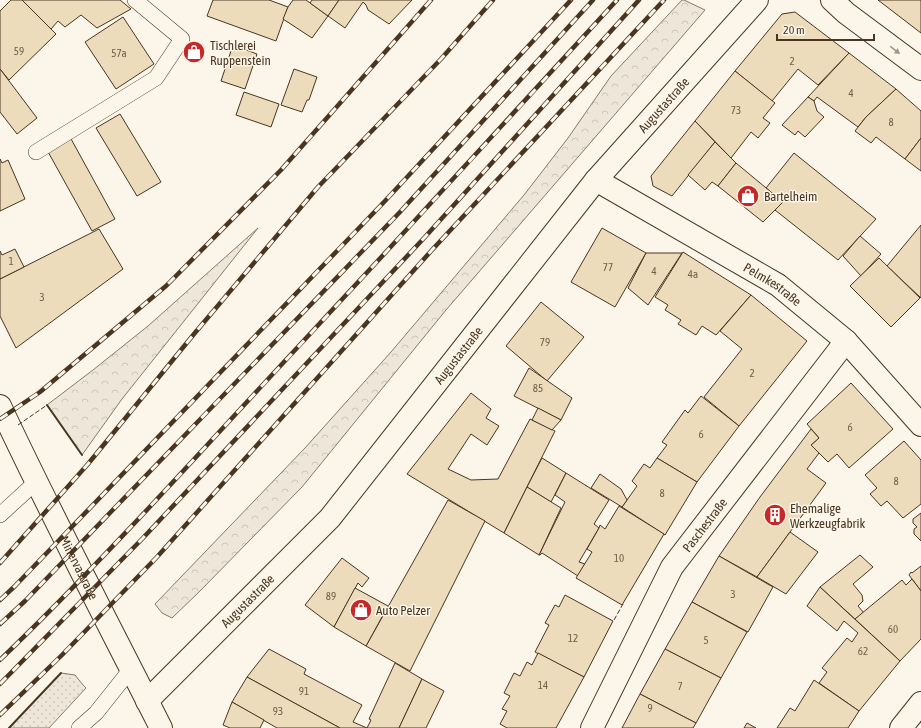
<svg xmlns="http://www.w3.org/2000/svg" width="921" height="728" viewBox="0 0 921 728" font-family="'Asap Condensed',sans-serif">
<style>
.grass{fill:url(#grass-dots);stroke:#887966}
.forest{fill:url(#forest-crowns);stroke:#887966}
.building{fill:#ecdcbc;stroke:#4a3520}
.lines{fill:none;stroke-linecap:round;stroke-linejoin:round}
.lane-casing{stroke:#4a3520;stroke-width:16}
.street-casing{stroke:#4a3520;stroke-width:24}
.lane{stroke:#fbf6e9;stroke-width:15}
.street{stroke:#fbf6e9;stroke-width:22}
.rail-casing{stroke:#4a3520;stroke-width:4.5}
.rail{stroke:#fbf6e9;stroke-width:3;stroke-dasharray:9;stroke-linecap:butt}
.fence{stroke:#4a3520;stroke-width:1;stroke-dasharray:5 2;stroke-linecap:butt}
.wall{stroke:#4a3520;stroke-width:2}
.oneway{fill:#a29684}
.labels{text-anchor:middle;stroke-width:3;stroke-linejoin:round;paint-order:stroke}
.number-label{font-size:11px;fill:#725f47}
.poi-label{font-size:13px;fill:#4a3520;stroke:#fbf6e9;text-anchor:start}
.street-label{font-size:13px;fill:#4a3520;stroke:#fbf6e9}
</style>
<defs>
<pattern id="grass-dots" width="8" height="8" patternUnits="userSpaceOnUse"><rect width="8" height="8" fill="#ede6d9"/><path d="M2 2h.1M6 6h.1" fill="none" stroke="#cdc6ba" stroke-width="1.8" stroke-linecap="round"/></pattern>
<pattern id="forest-crowns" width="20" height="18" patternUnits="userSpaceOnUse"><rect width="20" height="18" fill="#ede6d9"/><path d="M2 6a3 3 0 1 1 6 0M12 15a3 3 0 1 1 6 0" fill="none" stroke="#cdc6ba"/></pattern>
</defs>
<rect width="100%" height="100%" fill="#fbf6e9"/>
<path class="grass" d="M61,673L75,675L83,685L86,688L49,728H9Z"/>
<g class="forest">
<path d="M682,0H684L705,10L446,310L302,487L200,591L172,618L162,613L155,604L305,448L391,352L524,195L568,138L611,76Z"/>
<path d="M258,228L122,399L82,455L47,405L93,370L148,326Z"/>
</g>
<g class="building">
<path d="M11,0H22L56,34L9,80L0,69V11Z"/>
<path d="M22,0H120L131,9L97,28L81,15L65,27L58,21L51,29Z"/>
<path d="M213,0H269L288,7L276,41L207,16Z"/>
<path d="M293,0H306L328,16L312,38L283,19L288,7Z"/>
<path d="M312,0H339L328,16L310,3Z"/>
<path d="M339,0H412L389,24L368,10L366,5L363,2L345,28L328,16Z"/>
<path d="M878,0H921V33Z"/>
<path d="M795,12L849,53L818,85L798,69L772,101L735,71L782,14Z"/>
<path d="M123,17L154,64L116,89L85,42Z"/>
<path d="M233,45L257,54L245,89L221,81Z"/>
<path d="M849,53L896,89L866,117L858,127L817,97L814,101L808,97Z"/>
<path d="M0,69L37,118L17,134L0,112Z"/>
<path d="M294,69L317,77L309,100H307L302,112L281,105Z"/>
<path d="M735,71L775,103L763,118L770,123L758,138L751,132L731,158L695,121Z"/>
<path d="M896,89L921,111V138L905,159L876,137L871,143L855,131L866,117Z"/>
<path d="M244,92L279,104L271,127L236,115Z"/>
<path d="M808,97L814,101L817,111L824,117L805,137L798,131L795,135L782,125Z"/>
<path d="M120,114L161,182L137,196L96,128Z"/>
<path d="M695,121L715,142L672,196L653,186L651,176Z"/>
<path d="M70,137L115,219L92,231L47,150Z"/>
<path d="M921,138V171L905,159Z"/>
<path d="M715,142L736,163L718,186L712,182L705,190L688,175Z"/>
<path d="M794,153L876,219L838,260L775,210L783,202L766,188Z"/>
<path d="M0,159L2,163L8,160L25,199L0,211Z"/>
<path d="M736,163L783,202L763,222L718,186Z"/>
<path d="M921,225V298L887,266Z"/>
<path d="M602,228L646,253L615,307L571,282Z"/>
<path d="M99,229L123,269L16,348L0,316V279Z"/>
<path d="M860,236L881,254L861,276L843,256Z"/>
<path d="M15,249L24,267L0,279V251L2,255Z"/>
<path d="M683,252L751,295L716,335L702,326L696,335L678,324L681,320L665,310L668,305L655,297Z"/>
<path d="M646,253H682L648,305L628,288Z"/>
<path d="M879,258L920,298L891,327L850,286Z"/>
<path d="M751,295L807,341L739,426L704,397L742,349L720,331Z"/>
<path d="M541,302L584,337L547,381L506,346Z"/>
<path d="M529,368L572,398L561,420L514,396Z"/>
<path d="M851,383L893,429L849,468L837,454L828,462L811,445L819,438L807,424Z"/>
<path d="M471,393L491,409L486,418L499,426L487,445L471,434L448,469L471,480L498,479L530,419L555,431L504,533L407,474Z"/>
<path d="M701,396L739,426L697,482L657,458L667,445L662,442L685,410L688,413Z"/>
<path d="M538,408L561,420L552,430L532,420Z"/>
<path d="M811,429L819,438L811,445L819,453L807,469L826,483L757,577L719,556L760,497Z"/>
<path d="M904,441L921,460V504L903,518L887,501L881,506L870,494L877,488L865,475Z"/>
<path d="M542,458L566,473L551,502L527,487Z"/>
<path d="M657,458L697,482L665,535L622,507L637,486L632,481L644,464L650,468Z"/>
<path d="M566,473L609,500L594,524L599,528L579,562L585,564L578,576L542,553L540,555H539L565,502L555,495Z"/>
<path d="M600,474L621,489L627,500L622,507L591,488Z"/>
<path d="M527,487L561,508L539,555L504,533Z"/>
<path d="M448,500L485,521L410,671L366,646Z"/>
<path d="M619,506L664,534L622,605L576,578L592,552L587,549L599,528L600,525L605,529Z"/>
<path d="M921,513V541L914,534V529L917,527L913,523V519Z"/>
<path d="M790,532L818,552L786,594L757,577Z"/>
<path d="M860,555L873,567L853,584L862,595L863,601L858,606L864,613L855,619L820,587Z"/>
<path d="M719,556L773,587L748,632L692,602Z"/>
<path d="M342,558L369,578L362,587L358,583L334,627L305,605Z"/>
<path d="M921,566V591L909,575L911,572L912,573Z"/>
<path d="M912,579L921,591V639L900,661L855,619L902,580L906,585Z"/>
<path d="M820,587L900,661L859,711L819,683L827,672L822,668L847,638L852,642L858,633L844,621L837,631L807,606Z"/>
<path d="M355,588L388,606L366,646L334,627Z"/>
<path d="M565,595L613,621L584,677L535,652L549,625L545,623L555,605L559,607Z"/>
<path d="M692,602L747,632L721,678L665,649Z"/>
<path d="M269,649L306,669L304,674L362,705L353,722L367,728H340L247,677Z"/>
<path d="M665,649L721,678L696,723L640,694Z"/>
<path d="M538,653L584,677L556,728H507L500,724L507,711L502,709L510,696L504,693L514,673L520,676L527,662L532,665Z"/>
<path d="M395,663L422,679L399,728H367L371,720L369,719Z"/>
<path d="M247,677L340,728H277L232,702Z"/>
<path d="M422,679L444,691L426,728H399Z"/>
<path d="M814,680L859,711L848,728H777L790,708L795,711Z"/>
<path d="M640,694L696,723L693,728H622Z"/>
<path d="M232,702L264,720L260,728H230L223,725Z"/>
<path d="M747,723L756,728H744Z"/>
</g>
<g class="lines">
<g class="lane-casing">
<g id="lane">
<path d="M36,152L156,78L182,39L135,0"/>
<path d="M0,515L36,482"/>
<path d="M79,728L96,713L131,669"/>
</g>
</g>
<g class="street-casing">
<g id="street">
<path d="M832,0L846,13L921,69"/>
<path id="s1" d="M596,180L778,285L846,341L921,425"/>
<path id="s2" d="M0,406C51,515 107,621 161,728"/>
<path id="s3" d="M147,701L330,518L596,180L757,0"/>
<path id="s4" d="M592,728L672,567L846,341"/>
<path d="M901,728L921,703"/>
</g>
</g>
<use href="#lane" class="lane"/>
<use href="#street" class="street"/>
<g class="rail-casing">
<g id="rail">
<path d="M0,419L40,392L166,286L281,170L431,0"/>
<path d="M0,563L88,464L194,334L318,187L441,59L493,0"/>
<path d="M0,600L15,586L385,201L571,0"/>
<path d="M0,624L25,601L400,212L593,0"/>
<path d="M0,660C85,578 165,491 245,404C370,270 493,136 617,0"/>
<path d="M0,684L143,538L425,237L639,0"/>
<path d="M0,715L62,655L157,557L432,250L664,0"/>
</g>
</g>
<use href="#rail" class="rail"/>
<g class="fence">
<path d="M18,425L47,405"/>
<path d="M614,620L623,604"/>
</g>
<g class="wall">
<path d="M47,405L82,455"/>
<path d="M9,728L61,673"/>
</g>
</g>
<defs><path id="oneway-solid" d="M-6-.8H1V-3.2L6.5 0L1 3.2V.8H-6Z"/></defs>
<use class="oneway" href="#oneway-solid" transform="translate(895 50) rotate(37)"/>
<defs>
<g id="shop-disc" transform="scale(1.15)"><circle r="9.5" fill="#c62828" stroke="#fbf6e9"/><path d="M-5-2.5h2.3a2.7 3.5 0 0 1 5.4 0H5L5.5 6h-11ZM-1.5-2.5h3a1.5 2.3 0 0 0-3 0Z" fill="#fff"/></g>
<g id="building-disc" transform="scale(1.15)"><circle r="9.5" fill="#c62828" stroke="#fbf6e9"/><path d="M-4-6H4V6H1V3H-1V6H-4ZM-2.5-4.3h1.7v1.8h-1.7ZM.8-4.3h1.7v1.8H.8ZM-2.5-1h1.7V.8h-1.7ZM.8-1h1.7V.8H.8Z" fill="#fff"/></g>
</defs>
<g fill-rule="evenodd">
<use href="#shop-disc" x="194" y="52"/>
<use href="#shop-disc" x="748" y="196"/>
<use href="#building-disc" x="775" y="515"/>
<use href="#shop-disc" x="361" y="610"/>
</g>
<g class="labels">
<g class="number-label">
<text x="19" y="55">59</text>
<text x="119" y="57">57a</text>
<text x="792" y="65">2</text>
<text x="851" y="97">4</text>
<text x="736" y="114">73</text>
<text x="891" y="126">8</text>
<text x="11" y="265">1</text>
<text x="608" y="271">77</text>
<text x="654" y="275">4</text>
<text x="693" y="278">4a</text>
<text x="42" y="301">3</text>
<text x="545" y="346">79</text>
<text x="752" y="377">2</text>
<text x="538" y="392">85</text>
<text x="850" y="431">6</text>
<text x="701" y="438">6</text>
<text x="896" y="485">8</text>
<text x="662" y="497">8</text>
<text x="619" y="562">10</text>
<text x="733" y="598">3</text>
<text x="331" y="600">89</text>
<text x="893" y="633">60</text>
<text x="573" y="642">12</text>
<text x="706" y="644">5</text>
<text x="863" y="655">62</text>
<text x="543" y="689">14</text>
<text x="680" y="690">7</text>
<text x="304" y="695">91</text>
<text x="650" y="712">9</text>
<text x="278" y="715">93</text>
</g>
<g class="poi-label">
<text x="210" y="50">Tischlerei<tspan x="210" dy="15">Ruppenstein</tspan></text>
<text x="764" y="201">Bartelheim</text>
<text x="790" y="513">Ehemalige<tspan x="790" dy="15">Werkzeugfabrik</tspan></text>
<text x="376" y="615">Auto Pelzer</text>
</g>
<g class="street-label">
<text dy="5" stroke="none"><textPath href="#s3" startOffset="790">Augustastraße</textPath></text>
<text dy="5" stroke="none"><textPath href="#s1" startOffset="205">Pelmkestraße</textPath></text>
<text dy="5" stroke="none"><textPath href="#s3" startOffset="466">Augustastraße</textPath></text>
<text dy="5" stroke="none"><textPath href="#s4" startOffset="233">Paschestraße</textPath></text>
<text dy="5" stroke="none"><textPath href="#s2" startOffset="180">Minervastraße</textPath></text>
<text dy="5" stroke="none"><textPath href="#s3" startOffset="142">Augustastraße</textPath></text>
</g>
</g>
<path d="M777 34v6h97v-6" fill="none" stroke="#4a3520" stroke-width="2"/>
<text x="783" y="34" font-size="12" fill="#4a3520" stroke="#fbf6e9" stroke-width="3" paint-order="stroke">20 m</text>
</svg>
